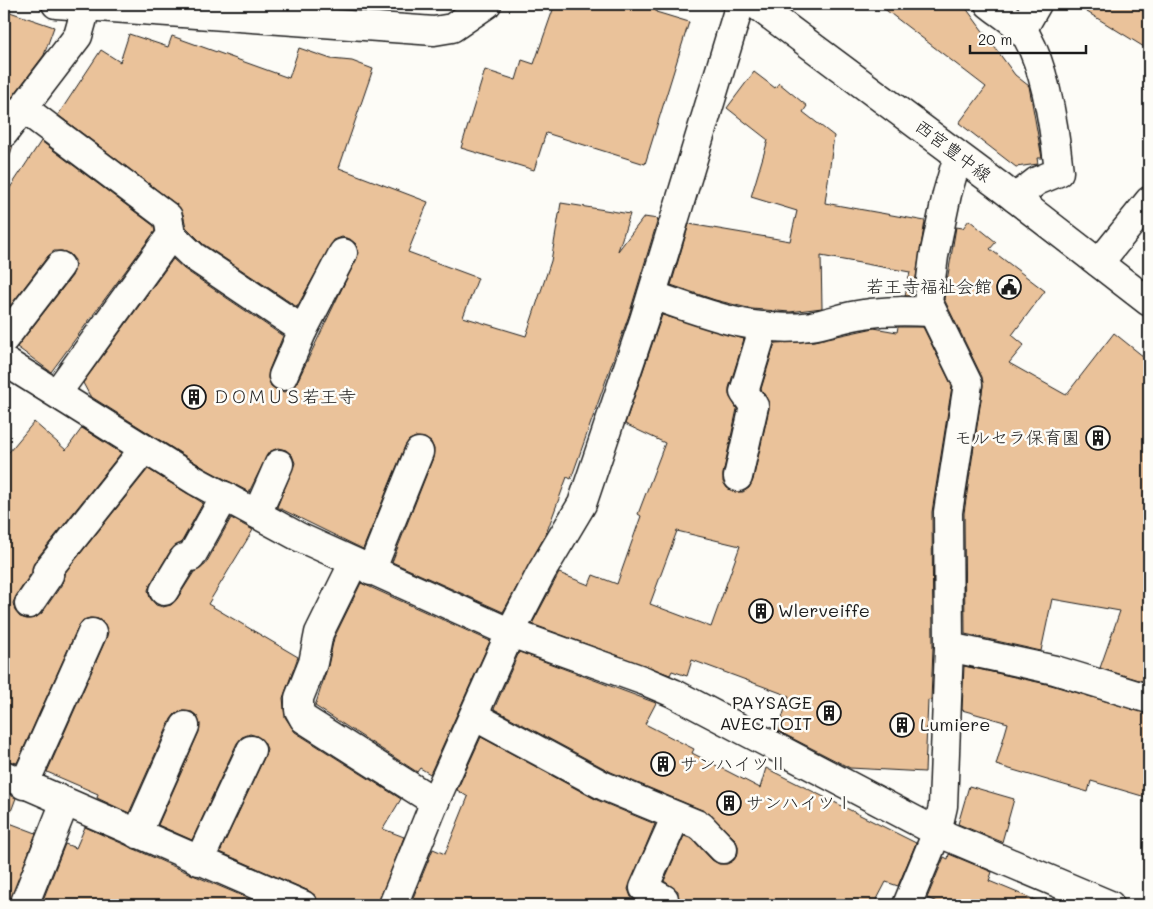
<svg xmlns="http://www.w3.org/2000/svg" width="1153" height="909" viewBox="0 0 1153 909" font-family="Mali,'Klee One',sans-serif">
<style>
.building{fill:#eac29a;stroke:#1c1c1c;fill-rule:evenodd}
.lines{fill:none;stroke-linecap:round;stroke-linejoin:round}
.minor-casing{stroke:#1c1c1c;stroke-width:31}
.secondary-casing{stroke:#1c1c1c;stroke-width:31}
.minor{stroke:#fdfcf7;stroke-width:28}
.secondary{stroke:#fdfcf7;stroke-width:28}
.labels{text-anchor:middle;stroke-width:5;stroke-linejoin:round;paint-order:stroke}
.street-label{font-size:18px;fill:#1c1c1c;stroke:#fdfcf7}
.poi-label{font-size:18px;fill:#1c1c1c;stroke:#fdfcf7;text-anchor:start}
</style>
<rect width="100%" height="100%" fill="#fdfcf7"/>
<filter id="ink" filterUnits="userSpaceOnUse"><feTurbulence type="fractalNoise" baseFrequency=".02" numOctaves="2"/><feDisplacementMap in="SourceGraphic" scale="10" xChannelSelector="R" yChannelSelector="G"/><feConvolveMatrix kernelMatrix="1 2 1 2 8 2 1 2 1" color-interpolation-filters="sRGB"/></filter>
<g filter="url(#ink)">
<g class="building">
<path d="M555,4H658L656,12L689,22L645,164L546,133L534,170L461,148L485,70L516,80L522,60L534,64Z"/>
<path d="M878,4H963L1015,75L1029,86L1042,158H1037L1038,164L1016,167L959,123L986,87Z"/>
<path d="M1074,4H1149V50Z"/>
<path d="M4,10L54,27L44,55L4,108Z"/>
<path d="M129,34L168,47L172,36L289,78L299,48L331,59L352,61L373,69L339,168L428,202L408,252L478,278L463,317L526,336L551,261L561,203L630,214L618,251L644,217L658,219L629,315L571,479L567,477L546,534L503,612L392,562L433,458L434,449L431,442L425,438L416,437L409,440L405,446L363,549L277,507L295,463L292,455L286,450L278,448L269,452L249,492L204,468L90,396L83,383L173,259L184,269L283,336L269,370L268,378L271,386L277,390L284,392L292,389L297,382L359,253L356,244L350,239L342,237L334,240L297,307L203,244L186,227L183,214L177,205L58,115L101,50L120,62Z"/>
<path d="M754,72L775,88L779,83L807,106L803,112L834,136L825,203L925,221L913,296H905L910,272L821,256L822,308L790,312L752,309L715,300L671,285L689,224L790,241L797,211L751,197L768,140L727,108Z"/>
<path d="M41,141L154,226L155,231L51,372L17,347L72,276L75,268V260L70,254L62,251H54L48,256L4,314V197Z"/>
<path d="M13,145L9,158L4,157V148Z"/>
<path d="M969,220L996,242L990,249L1045,291L1012,335L1024,345L1009,363L1066,395L1114,333L1149,361V683L1100,668L1120,611L1052,599L1041,651L965,634L964,513L983,386L982,377L944,299L956,227L963,228Z"/>
<path d="M662,315L744,339L729,388V395L737,409L723,474V482L727,488L735,492H743L749,488L753,480L769,409V403L761,389L775,343L814,341L874,328L897,332L898,327H923L952,386L932,512L933,647L931,701L928,700L925,772L850,768L778,731L789,696L692,660L687,676L672,671L670,675L532,624L559,573L589,585L593,575L617,584L641,516L638,514L665,443L625,424ZM677,531L740,546L711,627L650,604Z"/>
<path d="M34,422L66,450L82,428L121,453L35,561L32,572L16,596L13,603L15,611L20,617L27,619L35,618L42,613L62,584L64,574L148,469L203,503L181,543L171,550L151,583L148,590L150,598L156,605L163,607L171,605L177,599L194,572L205,565L231,518L253,530L208,604L298,657L283,698L285,717L295,732L401,799L383,829L404,837L378,905H318L316,896L309,891L220,852L265,756L267,749L264,742L257,736L250,734L242,737L237,743L192,840L158,825L199,732L200,724L197,716L192,712L183,711L175,714L171,719L129,813L97,798L98,794L47,772L106,639L108,632L105,624L98,619L90,618L83,620L78,627L17,763L4,760V458Z"/>
<path d="M361,583L490,641L430,774L420,768L417,772L315,706L328,666L334,638Z"/>
<path d="M519,652L656,703L645,724L694,749L692,753L760,788L766,768L916,843L898,886L886,882L874,905H678V891L664,881L684,836L692,839L712,860L719,864H727L734,860L738,853V846L735,839L707,812L611,772L494,709Z"/>
<path d="M964,666L1051,685L1149,714V798L1091,781L1088,792L996,765L1008,723L962,710Z"/>
<path d="M481,737L597,800L655,824L628,889L631,897L643,905H410L433,849L445,854L468,797L457,790Z"/>
<path d="M969,786L1014,799L1002,842L958,824Z"/>
<path d="M4,792L16,798L7,822L36,833L9,905H4Z"/>
<path d="M85,827L193,875L264,905H41L65,844L76,848Z"/>
<path d="M949,854L992,872L989,881L1047,905H944L927,898L944,857L948,859Z"/>
</g>
<g class="lines">
<g class="minor-casing">
<g id="minor">
<path d="M56,4L434,31L452,28L487,4"/>
<path d="M989,4C1001,14 1019,24 1027,37C1046,71 1055,133 1059,172L1037,181L1015,198"/>
<path d="M1021,32L1037,4"/>
<path d="M23,108L168,217L171,235L57,393"/>
<path d="M4,133L78,36L87,4"/>
<path d="M171,235L193,256L303,330L343,253"/>
<path d="M1099,263L1149,201"/>
<path d="M652,295C704,313 755,334 811,326C829,323 846,316 864,314C886,310 910,311 932,312"/>
<path d="M4,339L60,266"/>
<path d="M4,361L196,481L299,537L511,633L645,681L673,693L937,832L1110,905"/>
<path d="M283,376L303,330"/>
<path d="M738,477L754,406L744,392L764,326"/>
<path d="M257,514L279,464"/>
<path d="M353,564L319,633L313,663L299,698V710L304,719L435,802"/>
<path d="M371,571L419,452"/>
<path d="M164,591L184,558L191,557L225,496"/>
<path d="M29,604L49,575L47,571L144,449"/>
<path d="M949,647L1055,670L1149,699"/>
<path d="M474,716L604,786L701,826L723,849"/>
<path d="M4,775L303,905"/>
<path d="M24,785L92,633"/>
<path d="M137,834L185,726"/>
<path d="M199,861L251,750"/>
<path d="M664,899L644,888L676,816"/>
<path d="M24,905L65,802"/>
<path d="M393,905L436,799L513,627L542,571L582,504L644,320L740,4"/>
<path d="M907,905L937,832L943,806L949,647L948,512L968,384L928,302L934,256L947,194L958,156"/>
</g>
</g>
<g class="secondary-casing">
<path id="secondary" d="M755,4L998,185L1149,302"/>
</g>
<use href="#minor" class="minor"/>
<use href="#secondary" class="secondary"/>
</g>
</g>
<defs>
<g id="civic-ring" transform="scale(1.25)"><circle r="9.5" fill="#fdfcf7" stroke="#1c1c1c" stroke-width="1.5"/><path d="M-.6-6.5H3V-4.5H.6V-3L4-1V1h2V6H-6V1h2V-1L-.6-3ZM-1.2 2.5V6h2.4V2.5Z" fill="#1c1c1c"/></g>
<g id="building-ring" transform="scale(1.25)"><circle r="9.5" fill="#fdfcf7" stroke="#1c1c1c" stroke-width="1.5"/><path d="M-4-6H4V6H1V3H-1V6H-4ZM-2.5-4.3h1.7v1.8h-1.7ZM.8-4.3h1.7v1.8H.8ZM-2.5-1h1.7V.8h-1.7ZM.8-1h1.7V.8H.8Z" fill="#1c1c1c"/></g>
</defs>
<g fill-rule="evenodd">
<use href="#civic-ring" x="1009" y="287"/>
<use href="#building-ring" x="194" y="397"/>
<use href="#building-ring" x="1098" y="438"/>
<use href="#building-ring" x="761" y="611"/>
<use href="#building-ring" x="829" y="713"/>
<use href="#building-ring" x="902" y="725"/>
<use href="#building-ring" x="663" y="764"/>
<use href="#building-ring" x="729" y="803"/>
</g>
<g class="labels">
<g class="street-label">
<text transform="translate(953 151) rotate(37)" y="6">西宮豊中線</text>
</g>
<g class="poi-label">
<text x="992" y="293" text-anchor="end">若王寺福祉会館</text>
<text x="212" y="403">ＤＯＭＵＳ若王寺</text>
<text x="1080" y="444" text-anchor="end">モルセラ保育園</text>
<text x="778" y="617">Wlerveiffe</text>
<text x="812" y="709" text-anchor="end">PAYSAGE<tspan x="812" dy="21">AVEC TOIT</tspan></text>
<text x="920" y="731">Lumiere</text>
<text x="680" y="770">サンハイツⅡ</text>
<text x="746" y="809">サンハイツⅠ</text>
</g>
</g>
<rect width="1153" height="909" fill="none" stroke="#fdfcf7" stroke-width="20"/>
<rect x="10" y="10" width="1133" height="889" fill="none" stroke="#1c1c1c" stroke-width="2" filter="url(#ink)"/>
<path d="M970 45v8h116v-8" fill="none" stroke="#1c1c1c" stroke-width="2.5"/>
<text x="978" y="45" font-size="15" fill="#1c1c1c" stroke="#fdfcf7" stroke-width="4" paint-order="stroke">20 m</text>
</svg>
